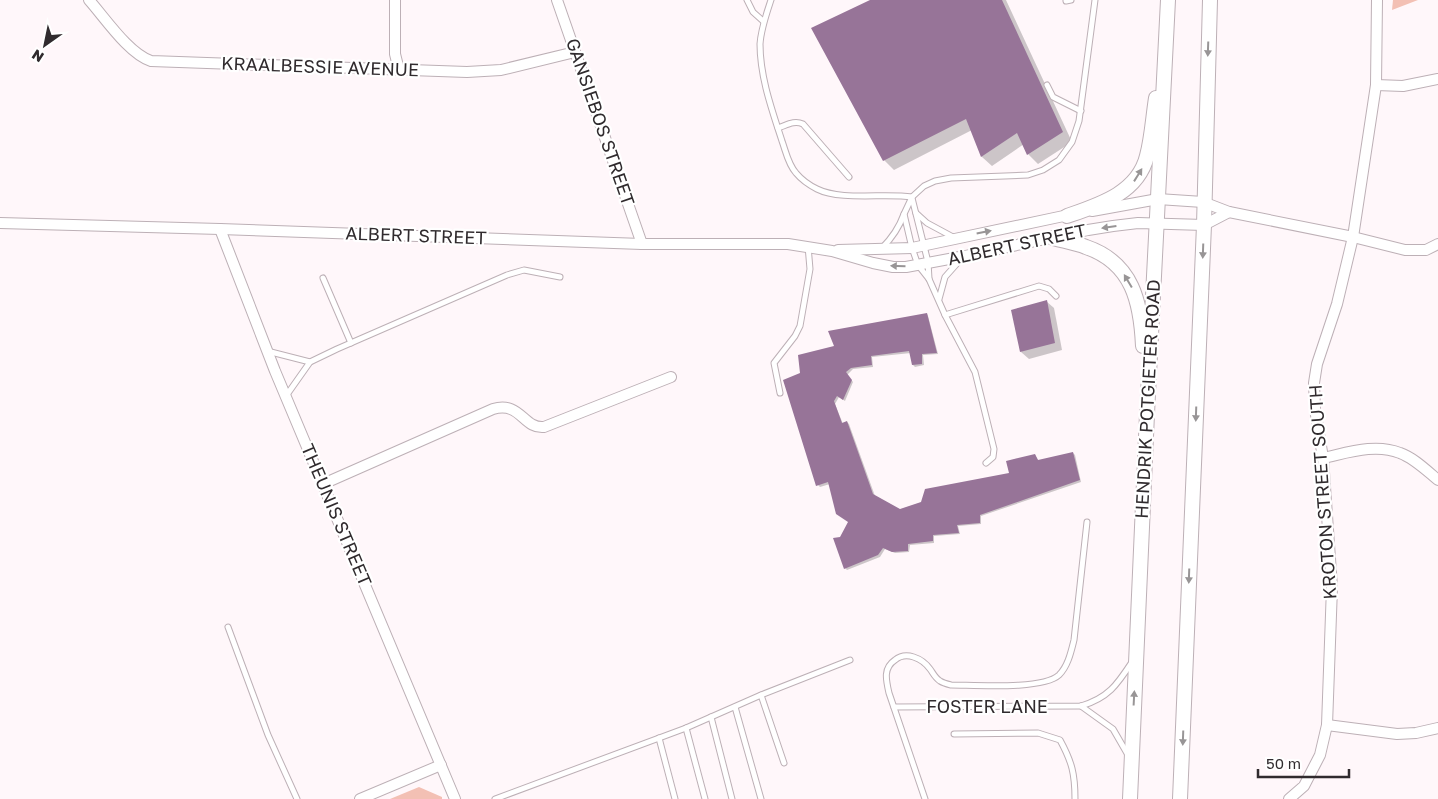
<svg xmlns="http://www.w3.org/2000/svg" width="1438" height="799" viewBox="0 0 1438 799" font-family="'Golos Text',sans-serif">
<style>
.green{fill:#f3c0b4}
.shadow{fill:#0003}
.building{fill:#977498}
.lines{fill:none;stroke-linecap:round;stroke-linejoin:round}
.service-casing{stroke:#bdb0b6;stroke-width:7}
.minor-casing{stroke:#bdb0b6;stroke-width:12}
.secondary-casing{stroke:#bdb0b6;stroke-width:16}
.service{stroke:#fff;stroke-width:5}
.minor{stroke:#fff;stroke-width:10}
.secondary{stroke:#fff;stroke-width:14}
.oneway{fill:#989596}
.labels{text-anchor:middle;stroke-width:4.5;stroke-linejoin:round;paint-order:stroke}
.street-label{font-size:18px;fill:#302b2e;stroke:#fff}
</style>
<rect width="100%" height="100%" fill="#fff7fa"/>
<g class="green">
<path d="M1393,0H1418L1392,10Z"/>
<path d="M419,787L442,797V799H390Z"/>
</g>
<g class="shadow">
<path d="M873,0H1006L1072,142L1038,164L1028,154L1024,144L992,166L982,157L972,130L894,170L884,160Z"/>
<path d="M1046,301L1054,308L1062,350L1029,359L1021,352Z"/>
<path d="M927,314L928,316L938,354L923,355L924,365L915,367L913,365L911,353L872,357L873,367L853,369L847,375L853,382L845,401L839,397L835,404L843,424L847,422L849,424L875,496L900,510L1011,474L1035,455L1039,462L1073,453L1075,455L1081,482L981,516V524L958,526L960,534L934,536V543L910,545L909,552L895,553L885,549L880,557L847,570L845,568L841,539L850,523L830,484L820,487L818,485L801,374L836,347Z"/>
</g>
<g class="building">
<path d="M870,0H1002L1063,132L1027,155L1017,133L981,157L966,119L883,161L811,28Z"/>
<path d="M1047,300L1055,343L1020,352L1011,310Z"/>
<path d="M927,313L937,353L922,354V364L912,365L909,351L871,356L872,365L851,368L846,372L852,380L843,400L837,396L834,401L842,423L847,421L873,494L900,509L921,502L925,489L1009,473L1006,461L1035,454L1038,460L1073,452L1080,480L980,515V523L957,525L959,533L933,535V541L908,544V551L892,552L883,548L878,555L844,569L833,538L840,537L848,522L836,514L828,482L816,486L783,380L800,373L798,355L834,346L828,331Z"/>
</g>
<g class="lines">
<g class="service-casing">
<g id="service">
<path d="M747,0L753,12L763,21"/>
<path d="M771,0C766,15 761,29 760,44C760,77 772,110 782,141C786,152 788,164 796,173C801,179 809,185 817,189C841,201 884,193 912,197"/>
<path d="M1066,1L1071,0"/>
<path d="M1047,85L1053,97L1081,111"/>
<path d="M778,128C787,125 794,120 803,124L849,177"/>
<path d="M912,198L928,262L929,279"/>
<path d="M916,213L927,223L953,237"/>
<path d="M882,248C892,238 899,228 904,214"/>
<path d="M323,278L351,343"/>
<path d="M939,299L945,277L962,258"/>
<path d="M945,315L1039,286L1049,289L1056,296"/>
<path d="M267,351L310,362"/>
<path d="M780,393L774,363L795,336L800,326L810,269L808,246"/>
<path d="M286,396L310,362L337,349L507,275L524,270L560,277"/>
<path d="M986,463L993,457L994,449L975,372L945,315L929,279L918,265L912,248L904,214L912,197L924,186L935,181L951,178L1028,175L1043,170L1059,160L1072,142L1079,121L1095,0"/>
<path d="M228,627L268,735L297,799"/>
<path d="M761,695L784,763"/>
<path d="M1081,706L1113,729L1128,755"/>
<path d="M735,707L761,799"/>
<path d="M894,707L1081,706C1108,698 1117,685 1132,662"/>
<path d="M711,717L732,799"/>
<path d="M686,728L705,799"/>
<path d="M954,734L1038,733L1060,740C1072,762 1075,774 1075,799"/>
<path d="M659,738L675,799"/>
<path d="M495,799L686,728L761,695L850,660"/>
<path d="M925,799L889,693C886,680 883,668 895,660C906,651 922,658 930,669C933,673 935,678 940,681C943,683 947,684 951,685C974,685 1043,690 1059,675C1068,666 1071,652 1074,640L1087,522"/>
</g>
</g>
<g class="minor-casing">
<g id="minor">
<path d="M89,0C105,18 129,54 151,61L467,72L501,70L575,52"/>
<path d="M395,0V54L399,70"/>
<path d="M557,0L642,244"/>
<path d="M1376,85L1403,86L1438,79"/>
<path d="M1092,211L1158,199L1203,202L1229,212L1353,237L1405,250H1426L1438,244"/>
<path d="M0,223L220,229L642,244H788L832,251L873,263L893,267H906L965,256L1088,230L1113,226L1138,223L1204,225L1229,212"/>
<path d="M220,229L275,371L455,799"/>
<path d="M838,250L912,248L1073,214"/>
<path d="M1323,458C1347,453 1375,443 1400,453C1414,458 1426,470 1438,480"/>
<path d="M323,484L493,409C521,401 523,429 544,427L671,377"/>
<path d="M1327,725L1397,734L1416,733L1438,728"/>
<path d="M360,799L441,765"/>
<path d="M1289,799L1304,786L1320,755L1327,725L1332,587L1323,458L1315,409L1314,383L1317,364L1337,304L1353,237L1376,85L1377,0"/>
</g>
</g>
<g class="secondary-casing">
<g id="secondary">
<path d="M1067,216C1099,205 1138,193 1147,156C1152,137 1153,117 1156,98"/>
<path d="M1053,238C1064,241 1076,243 1086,247C1133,263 1141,303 1143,346"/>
<path d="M1130,799L1147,414L1168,0"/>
<path d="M1180,799L1204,225L1210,0"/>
</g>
</g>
<use href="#service" class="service"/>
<use href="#minor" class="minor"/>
<use href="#secondary" class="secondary"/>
</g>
<defs><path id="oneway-solid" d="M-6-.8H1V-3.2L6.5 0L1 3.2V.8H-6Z" transform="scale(1.25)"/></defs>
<g class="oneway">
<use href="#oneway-solid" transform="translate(1208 49) rotate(92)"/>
<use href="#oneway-solid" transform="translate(1138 175) rotate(-58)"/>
<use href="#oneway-solid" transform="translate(1109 227) rotate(172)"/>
<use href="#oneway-solid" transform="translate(984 232) rotate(-11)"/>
<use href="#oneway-solid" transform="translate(1203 251) rotate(92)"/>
<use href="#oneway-solid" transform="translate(898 266) rotate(-178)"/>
<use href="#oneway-solid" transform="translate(1128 281) rotate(-121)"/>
<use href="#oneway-solid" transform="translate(1196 414) rotate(92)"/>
<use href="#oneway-solid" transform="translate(1189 576) rotate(92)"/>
<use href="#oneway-solid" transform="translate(1134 698) rotate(-87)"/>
<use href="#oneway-solid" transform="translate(1183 738) rotate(92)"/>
</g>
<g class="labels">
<g class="street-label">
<text transform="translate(320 67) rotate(2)" y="6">KRAALBESSIE AVENUE</text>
<text transform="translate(600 122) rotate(71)" y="6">GANSIEBOS STREET</text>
<text transform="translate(416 236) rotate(2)" y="6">ALBERT STREET</text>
<text transform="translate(1017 245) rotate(-12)" y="6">ALBERT STREET</text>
<text transform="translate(1148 399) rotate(-87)" y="6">HENDRIK POTGIETER ROAD</text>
<text transform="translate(1323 492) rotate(-94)" y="6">KROTON STREET SOUTH</text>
<text transform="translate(336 515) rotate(67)" y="6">THEUNIS STREET</text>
<text x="987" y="713">FOSTER LANE</text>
</g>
</g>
<g transform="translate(45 45) rotate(213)" stroke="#ffffff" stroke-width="4" paint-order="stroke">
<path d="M0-4L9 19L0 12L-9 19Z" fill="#302b2e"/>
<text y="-8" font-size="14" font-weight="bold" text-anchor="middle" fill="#302b2e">N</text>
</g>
<path d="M1258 769v8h91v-8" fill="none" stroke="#302b2e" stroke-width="2.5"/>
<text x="1266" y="769" font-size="15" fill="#302b2e" stroke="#ffffff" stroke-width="4" paint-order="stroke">50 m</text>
</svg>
